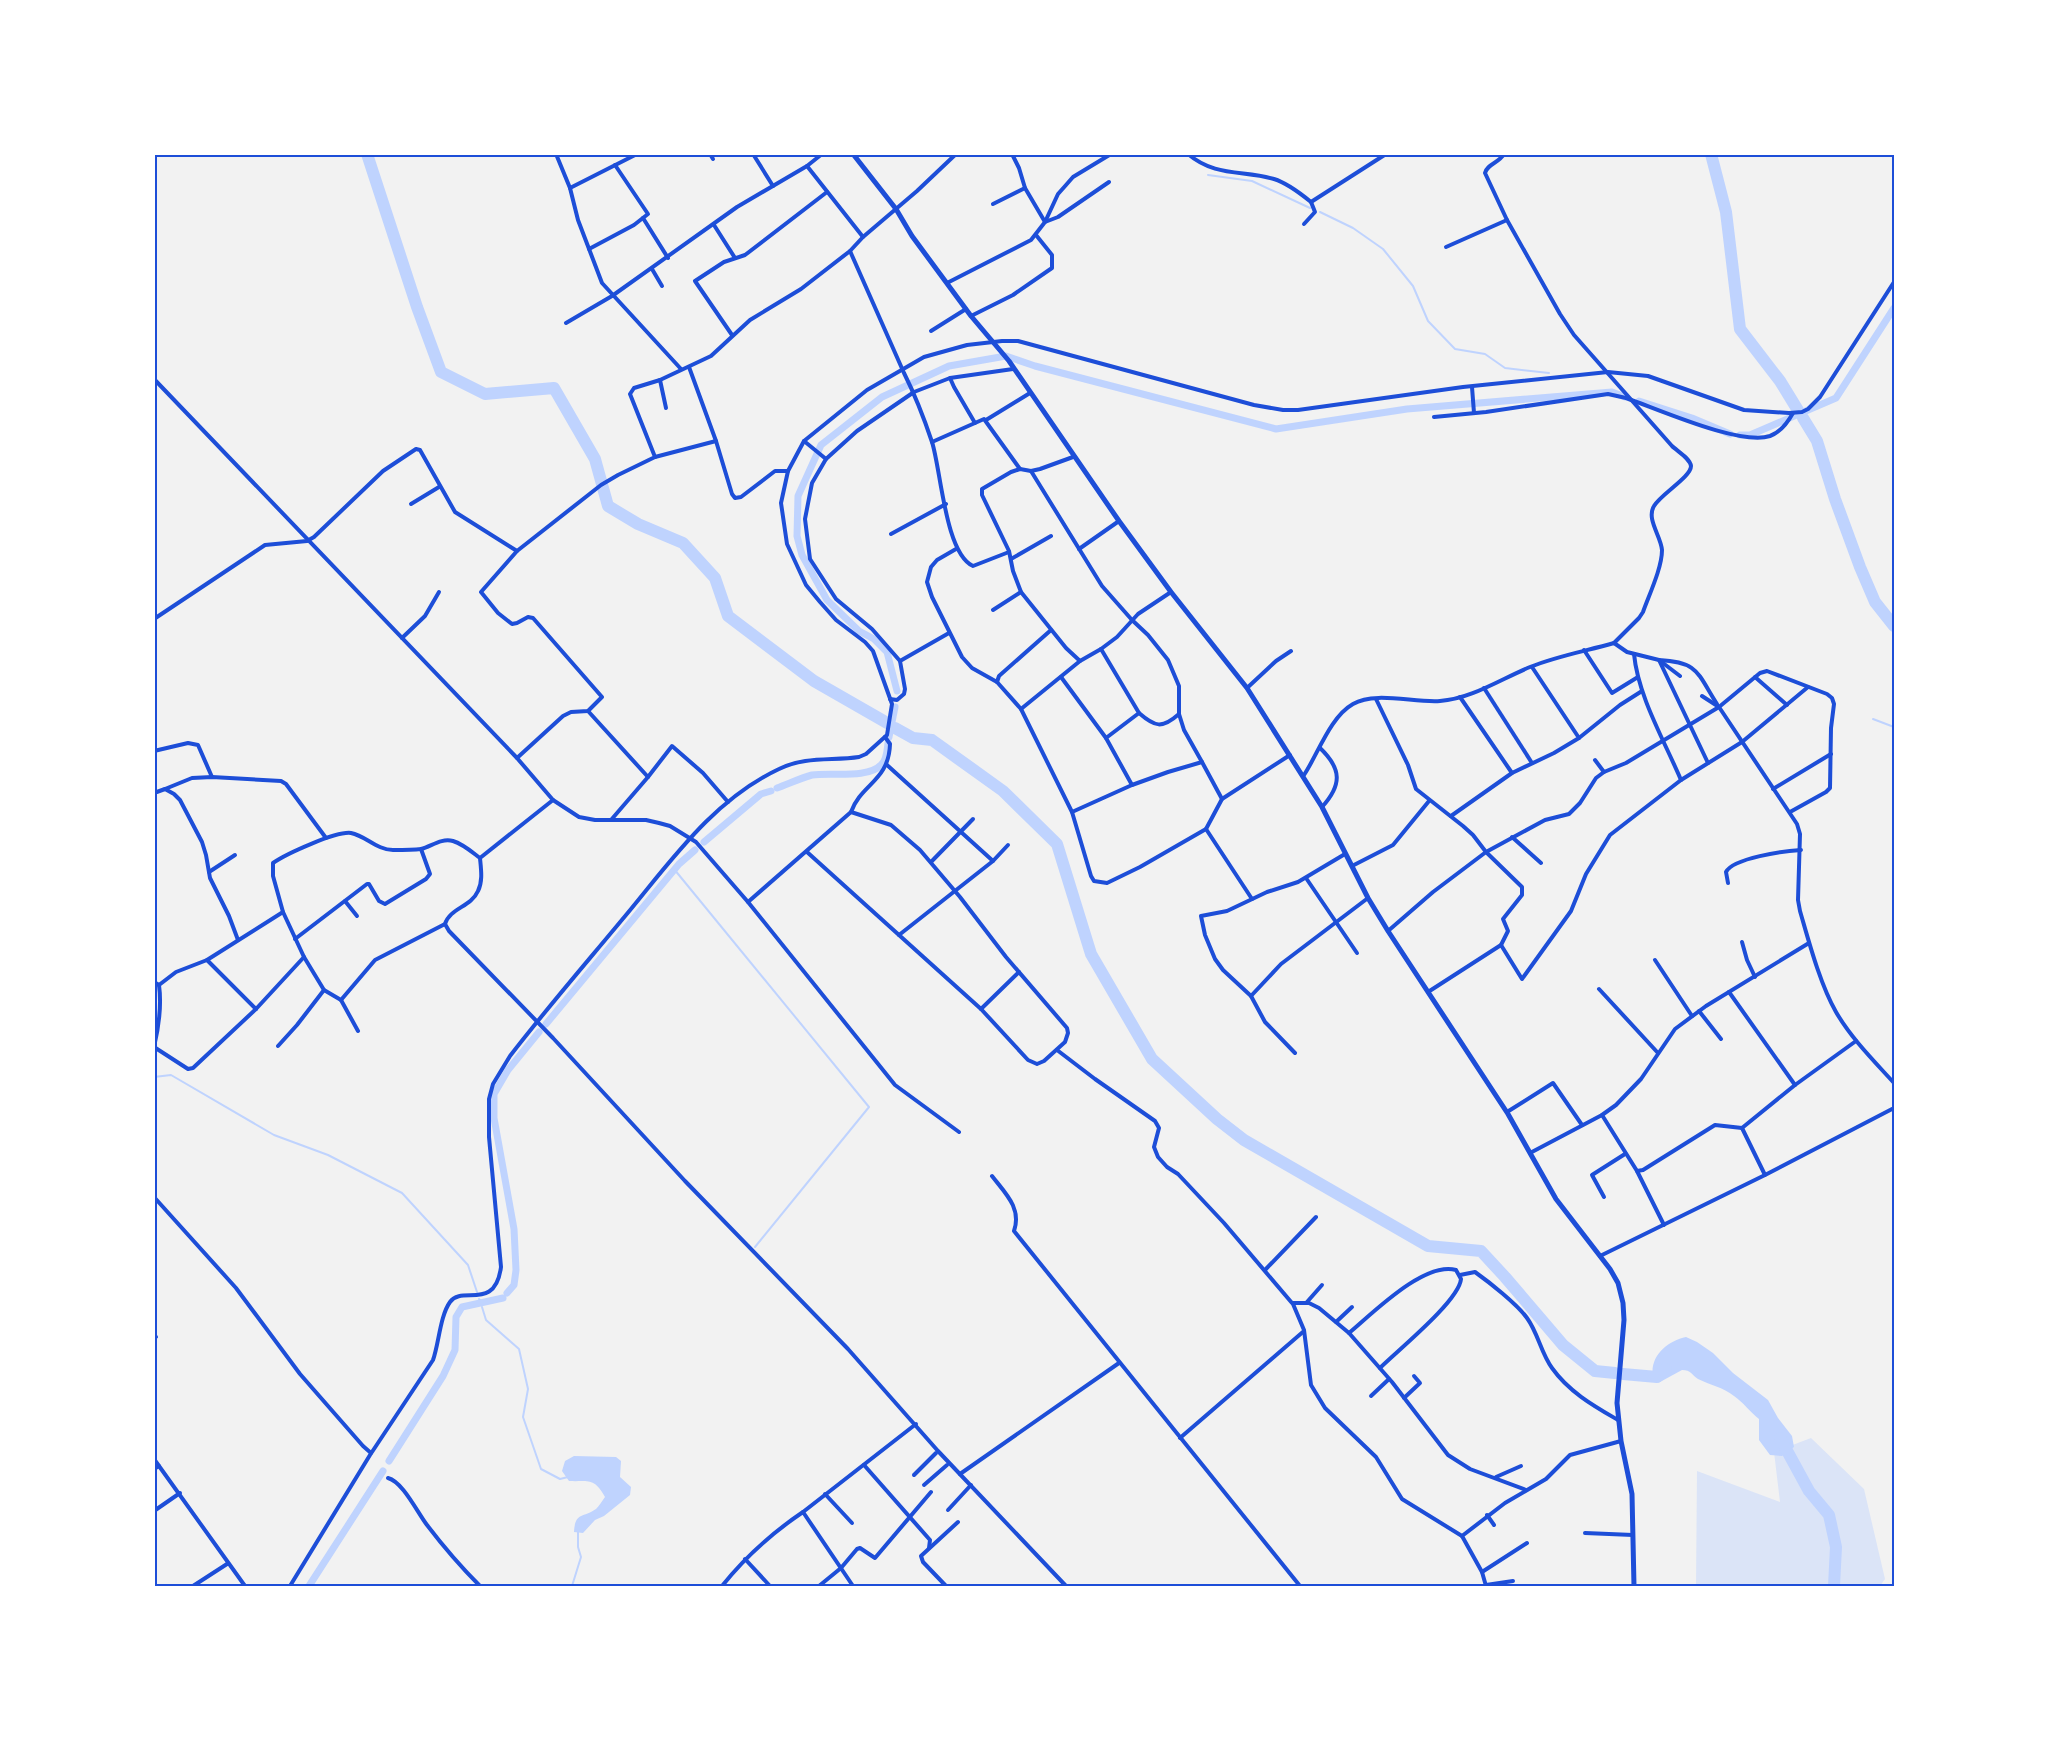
<svg xmlns="http://www.w3.org/2000/svg" width="2049" height="1741" viewBox="0 0 2049 1741" font-family="Lato,sans-serif">
<style>
.green{fill:#dbe4f7}
.water{fill:#bfd3fe}
.lines{fill:none;stroke-linecap:round;stroke-linejoin:round}
.stream{stroke:#bfd3fe;stroke-width:2}
.canal{stroke:#bfd3fe;stroke-width:7}
.river{stroke:#bfd3fe;stroke-width:12}
.minor{stroke:#1d4ed8;stroke-width:4}
.secondary{stroke:#1d4ed8;stroke-width:5}
.neatline{fill:none;stroke:#1d4ed8;stroke-width:2}
</style>
<rect width="100%" height="100%" fill="#f2f2f2"/>
<path class="green" d="M1811,1438L1864,1489L1885,1579L1880,1586H1696L1697,1471L1780,1502L1774,1452Z"/>
<g class="water">
<path d="M1686,1337L1697,1342L1713,1353L1733,1373L1768,1400L1778,1418L1792,1436L1794,1447L1782,1456L1770,1455L1759,1440V1419C1750,1412 1743,1402 1734,1396C1723,1387 1710,1385 1698,1379C1692,1375 1691,1370 1682,1370L1660,1382L1654,1380C1647,1359 1666,1341 1686,1337Z"/>
<path d="M574,1456L616,1457L621,1461L620,1477L631,1487L630,1495L604,1516L595,1520L583,1533L574,1532C575,1512 583,1518 596,1509C599,1506 602,1501 605,1497C594,1477 588,1482 569,1481L562,1471L565,1461Z"/>
</g>
<g class="lines">
<g class="stream">
<path d="M1208,175L1252,181L1310,208"/>
<path d="M1320,212L1353,228L1383,249L1413,286L1428,321L1455,349L1485,354L1505,368L1549,373"/>
<path d="M1873,719L1894,727"/>
<path d="M674,869L869,1107L755,1247"/>
<path d="M154,1077L171,1075L274,1135L328,1155L402,1193L468,1265L477,1292"/>
<path d="M479,1299L480,1300"/>
<path d="M482,1307L486,1320L519,1349L528,1389L523,1417L541,1469L560,1479L568,1477"/>
<path d="M572,1586L581,1557L578,1547V1532"/>
</g>
<g class="canal">
<path d="M1639,401L1692,418L1730,434"/>
<path d="M1740,435H1750L1836,398L1894,308"/>
<path d="M897,691L887,652L874,639L859,631L827,600L802,555L797,536L798,496L821,445L882,397L949,366L1006,356L1035,366L1276,429L1407,409L1600,393L1612,392L1625,397"/>
<path d="M889,737L895,707"/>
<path d="M777,788C788,784 801,778 812,775C830,772 868,779 881,765C887,760 887,751 888,743"/>
<path d="M704,842L761,794L771,791"/>
<path d="M546,1024L679,864L695,850"/>
<path d="M507,1293L514,1285L516,1270L514,1229L494,1118V1094L508,1070L539,1032"/>
<path d="M389,1461L443,1376L455,1350L456,1317L462,1307L503,1298"/>
<path d="M309,1586L383,1471"/>
</g>
<g class="river">
<path d="M367,154L417,307L441,372L485,394L554,388L595,459L608,506L638,524L683,543L715,578L728,616L814,681L889,724"/>
<path d="M1711,154L1726,212L1740,329L1780,381L1799,412"/>
<path d="M1803,418L1817,441L1835,499L1860,567L1875,602L1894,626"/>
<path d="M895,728L913,738L932,740L1003,791L1057,844L1091,954L1152,1059L1217,1119L1244,1140L1428,1246L1481,1251L1505,1277L1563,1345L1595,1371L1615,1373"/>
<path d="M1623,1374L1657,1377L1666,1369"/>
<path d="M1780,1438L1809,1491L1829,1515L1836,1547L1834,1586"/>
</g>
<g class="minor">
<path d="M556,154L570,188L578,220L602,283L681,369"/>
<path d="M710,154L713,159"/>
<path d="M753,154L773,186"/>
<path d="M1012,154L1019,168L1025,188"/>
<path d="M1188,154C1215,177 1243,170 1274,179C1287,183 1300,193 1311,202L1386,154"/>
<path d="M1504,154C1499,163 1487,164 1485,173L1507,220L1560,314L1574,335L1672,446C1677,451 1690,458 1691,466C1691,477 1661,494 1654,506C1646,519 1661,536 1662,550C1662,568 1649,595 1643,612L1639,618L1614,643"/>
<path d="M807,166L863,237"/>
<path d="M570,188L637,154"/>
<path d="M993,204L1025,188L1045,222L1058,217L1109,182"/>
<path d="M643,218L668,258"/>
<path d="M1304,224L1315,212L1311,202"/>
<path d="M714,225L735,258"/>
<path d="M1446,247L1507,220"/>
<path d="M589,249L634,225L648,214L615,165"/>
<path d="M850,251L904,373C915,395 924,418 932,442C941,470 945,553 973,566L1009,552"/>
<path d="M652,269L662,286"/>
<path d="M947,283L1031,240L1045,222L1058,194L1066,185L1073,177L1111,154"/>
<path d="M971,316L1013,295L1052,268V255L1036,235"/>
<path d="M566,323L612,296L737,207L807,166L822,154"/>
<path d="M931,331L966,309"/>
<path d="M732,335L695,281L724,262L745,255L827,192"/>
<path d="M689,367L716,441L732,494L735,498L741,497L775,471H788"/>
<path d="M950,378L954,387L975,423"/>
<path d="M154,379L517,758L553,800L579,817L595,820H646L659,823L670,826L696,842L748,902L895,1085L959,1132"/>
<path d="M660,380L666,408"/>
<path d="M1472,387L1474,413"/>
<path d="M1434,417L1486,412L1608,394L1626,398C1658,409 1740,446 1770,436C1781,432 1788,422 1793,413"/>
<path d="M986,420L1030,393"/>
<path d="M804,441L826,459"/>
<path d="M932,442L984,419L1020,469"/>
<path d="M655,457L716,441"/>
<path d="M1073,457L1040,469L1031,471L1020,469L1011,472L982,489V495L1009,551L1013,571L1021,592L1066,648L1080,661L1101,649L1117,637L1138,614L1171,592"/>
<path d="M1031,471L1102,586L1132,620L1148,635L1168,660L1179,686V714L1184,730L1202,762"/>
<path d="M411,504L439,487"/>
<path d="M891,534L946,504"/>
<path d="M956,549L937,560L931,567L927,582L932,597L962,657L972,668L997,682L1021,709L1072,812L1091,876L1094,881L1107,883L1140,867L1206,829L1252,899"/>
<path d="M1079,549L1119,521"/>
<path d="M1011,559L1051,536"/>
<path d="M993,610L1021,592"/>
<path d="M154,619L265,545L307,541L314,537L383,471L416,449L420,450L455,512L517,551"/>
<path d="M402,638L425,616L439,592"/>
<path d="M1101,649L1139,713L1106,738L1132,785"/>
<path d="M1584,650L1612,693L1638,677"/>
<path d="M1634,654C1638,696 1664,740 1681,780"/>
<path d="M900,661L949,633"/>
<path d="M1061,677L1106,738"/>
<path d="M1755,677L1787,705"/>
<path d="M997,682L999,676L1051,630"/>
<path d="M1247,688L1276,661L1291,651"/>
<path d="M1484,688L1532,763"/>
<path d="M1702,696L1719,707L1797,824L1800,834L1798,900L1800,911C1809,942 1820,984 1836,1012C1851,1038 1874,1061 1894,1083"/>
<path d="M890,699L897,700L904,694L905,689L900,661L872,629L836,599L810,559L805,519L812,483L826,459L857,431L914,392L950,378L1013,369"/>
<path d="M1376,699L1408,765L1416,789L1463,826L1473,835L1486,852L1545,820L1569,814L1580,803L1596,778L1604,772L1626,763L1719,707L1760,673L1767,671L1827,694L1832,698L1834,704L1831,728L1830,788L1826,792L1790,812"/>
<path d="M1021,709L1080,661"/>
<path d="M588,711L648,777"/>
<path d="M1139,713C1155,727 1162,729 1179,714"/>
<path d="M1579,738L1620,705L1642,691"/>
<path d="M1320,748C1342,769 1342,785 1322,807"/>
<path d="M154,751L188,743L198,745L212,777"/>
<path d="M517,758L563,716L571,712L588,711L602,697L533,618L528,617L517,623L512,624L498,613L481,592L517,551L601,485L618,475L655,457L630,394L634,388L660,380L711,356L750,320L801,289L850,251L863,237L917,191L956,154"/>
<path d="M1595,760L1604,772"/>
<path d="M1708,763L1659,660C1699,662 1697,673 1717,704"/>
<path d="M887,765L993,861L899,935"/>
<path d="M1512,773L1554,753L1579,738L1532,667"/>
<path d="M1304,775C1318,754 1330,717 1353,704C1375,691 1414,703 1440,701C1471,699 1501,679 1530,667C1557,656 1586,651 1614,643L1627,652L1659,660L1680,676"/>
<path d="M165,789L192,778L212,777L281,781L286,784L326,838"/>
<path d="M1773,789L1831,754"/>
<path d="M154,793L165,789L174,794L180,800L202,842L206,855L210,878L229,916L238,940"/>
<path d="M1072,812L1132,785L1168,772L1202,762L1222,799"/>
<path d="M1451,816L1512,773L1460,697"/>
<path d="M611,820L648,777L672,746L703,773L728,802"/>
<path d="M1206,829L1222,799L1290,755"/>
<path d="M1512,837L1541,863"/>
<path d="M807,852L981,1009L1028,1060L1037,1064L1044,1061L1065,1042L1068,1033L1067,1028L1006,957L960,897L920,850L891,825L851,812"/>
<path d="M480,858C481,869 483,881 478,891C471,907 450,908 445,924L375,960L341,1000L324,990L304,957L283,912L273,876V863C286,854 336,831 351,833C366,836 377,850 393,850C402,850 413,850 421,849C432,846 441,838 453,841C463,844 472,852 480,858L553,800"/>
<path d="M993,861L1008,845"/>
<path d="M931,862L973,819"/>
<path d="M1352,866L1393,845L1429,801"/>
<path d="M209,872L235,855"/>
<path d="M1306,878L1357,953"/>
<path d="M1728,883L1726,872C1733,858 1784,851 1801,850"/>
<path d="M345,901L357,916"/>
<path d="M748,902L851,812C861,784 889,781 890,744L885,737"/>
<path d="M445,924L449,931L553,1038L685,1181L848,1349L938,1451L1066,1586"/>
<path d="M1388,931L1433,892L1486,852L1522,887V895L1503,919L1508,931L1501,945L1428,992"/>
<path d="M295,939L367,884H369L379,901L385,904L426,879L430,874L421,849"/>
<path d="M1742,942L1747,960L1755,977"/>
<path d="M1501,945L1522,979L1571,911L1586,874L1610,835L1681,780L1742,742L1808,687"/>
<path d="M207,960L256,1009"/>
<path d="M1655,960L1692,1016"/>
<path d="M154,982L159,985C162,1007 159,1026 154,1047"/>
<path d="M159,985L176,972L207,960L283,912"/>
<path d="M1599,989L1658,1053"/>
<path d="M1729,992L1795,1085"/>
<path d="M1251,996L1281,964L1368,898"/>
<path d="M341,1000L358,1031"/>
<path d="M981,1009L1019,972"/>
<path d="M1699,1011L1721,1039"/>
<path d="M278,1046L297,1025L324,990"/>
<path d="M154,1047L188,1069L193,1068L256,1009L304,957"/>
<path d="M1057,1050L1095,1079L1155,1121L1159,1128L1154,1147L1158,1157L1167,1167L1178,1174L1224,1223L1292,1303H1309L1319,1308L1349,1333L1392,1382L1448,1455L1470,1469L1526,1490"/>
<path d="M1295,1053L1265,1022L1251,996L1223,970L1215,959L1205,935L1201,916L1227,911L1267,892L1298,882L1345,854"/>
<path d="M1507,1112L1553,1083L1582,1125"/>
<path d="M1602,1115L1637,1171L1664,1225"/>
<path d="M1742,1128L1765,1175"/>
<path d="M1530,1153L1602,1115L1616,1105L1641,1079L1675,1029L1706,1006L1809,943"/>
<path d="M1637,1171L1643,1170L1715,1125L1742,1128L1795,1085L1856,1041"/>
<path d="M992,1176C1005,1193 1022,1208 1014,1231L1300,1586"/>
<path d="M154,1197L236,1288L300,1374L363,1446L371,1453"/>
<path d="M1604,1197L1592,1175L1625,1154"/>
<path d="M1600,1256L1765,1175L1894,1108"/>
<path d="M1265,1270L1316,1217"/>
<path d="M1460,1275L1475,1272C1489,1282 1517,1304 1527,1318C1538,1333 1541,1353 1552,1368C1569,1392 1594,1406 1618,1420"/>
<path d="M1307,1302L1322,1285"/>
<path d="M1293,1304L1304,1330L1311,1385L1325,1408L1376,1457L1402,1499L1462,1536"/>
<path d="M1336,1322L1352,1307"/>
<path d="M1349,1333C1372,1314 1424,1261 1456,1270L1461,1279C1459,1301 1397,1351 1380,1368"/>
<path d="M154,1338L156,1337"/>
<path d="M1371,1396L1389,1379"/>
<path d="M1404,1398L1420,1383L1414,1376"/>
<path d="M1180,1438L1304,1331"/>
<path d="M154,1459L245,1586"/>
<path d="M864,1465L930,1540L929,1548"/>
<path d="M154,1469L159,1466"/>
<path d="M960,1474L1119,1363"/>
<path d="M914,1475L936,1453"/>
<path d="M1496,1477L1521,1466"/>
<path d="M388,1478C403,1482 417,1512 427,1525C443,1546 461,1567 480,1586"/>
<path d="M924,1485L947,1465"/>
<path d="M825,1494L852,1523"/>
<path d="M948,1510L971,1485"/>
<path d="M154,1511L180,1493"/>
<path d="M803,1512L916,1424"/>
<path d="M1487,1515L1494,1525"/>
<path d="M1585,1533L1633,1535"/>
<path d="M745,1559L770,1586"/>
<path d="M1482,1572L1527,1543"/>
<path d="M1486,1585L1513,1581"/>
<path d="M193,1586L227,1564"/>
<path d="M290,1586L370,1455L433,1360C439,1343 440,1316 450,1302C462,1285 495,1312 501,1267L489,1137V1099L493,1084L510,1056C547,1008 587,962 626,915C671,861 713,800 779,769C805,756 832,761 859,757L866,754L887,735L892,704L873,651L865,642L836,620L820,602L806,585L787,544L781,503L788,471L804,441L867,390L924,357L967,345L1002,341H1018L1254,405L1283,410H1298L1463,387L1608,372L1648,376L1744,410L1789,413L1802,412L1808,409L1820,397L1894,282"/>
<path d="M722,1586C745,1557 772,1533 803,1512L853,1586"/>
<path d="M819,1586L841,1568L857,1549L860,1548L875,1558L931,1492"/>
<path d="M946,1586L923,1562L921,1556L958,1522"/>
<path d="M1486,1586L1482,1572L1462,1536L1505,1503L1546,1479L1570,1455L1621,1441"/>
</g>
<path class="secondary" d="M853,154L896,209L912,236L971,316L1009,361L1119,521L1171,592L1247,688L1322,807L1368,898L1388,931L1508,1114L1556,1199L1610,1269L1618,1283L1623,1303L1624,1320L1617,1403L1621,1441L1632,1494L1634,1586"/>
</g>
<rect width="2049" height="1741" fill="none" stroke="#ffffff" stroke-width="312"/>
<rect x="156" y="156" width="1737" height="1429" class="neatline"/>
</svg>
